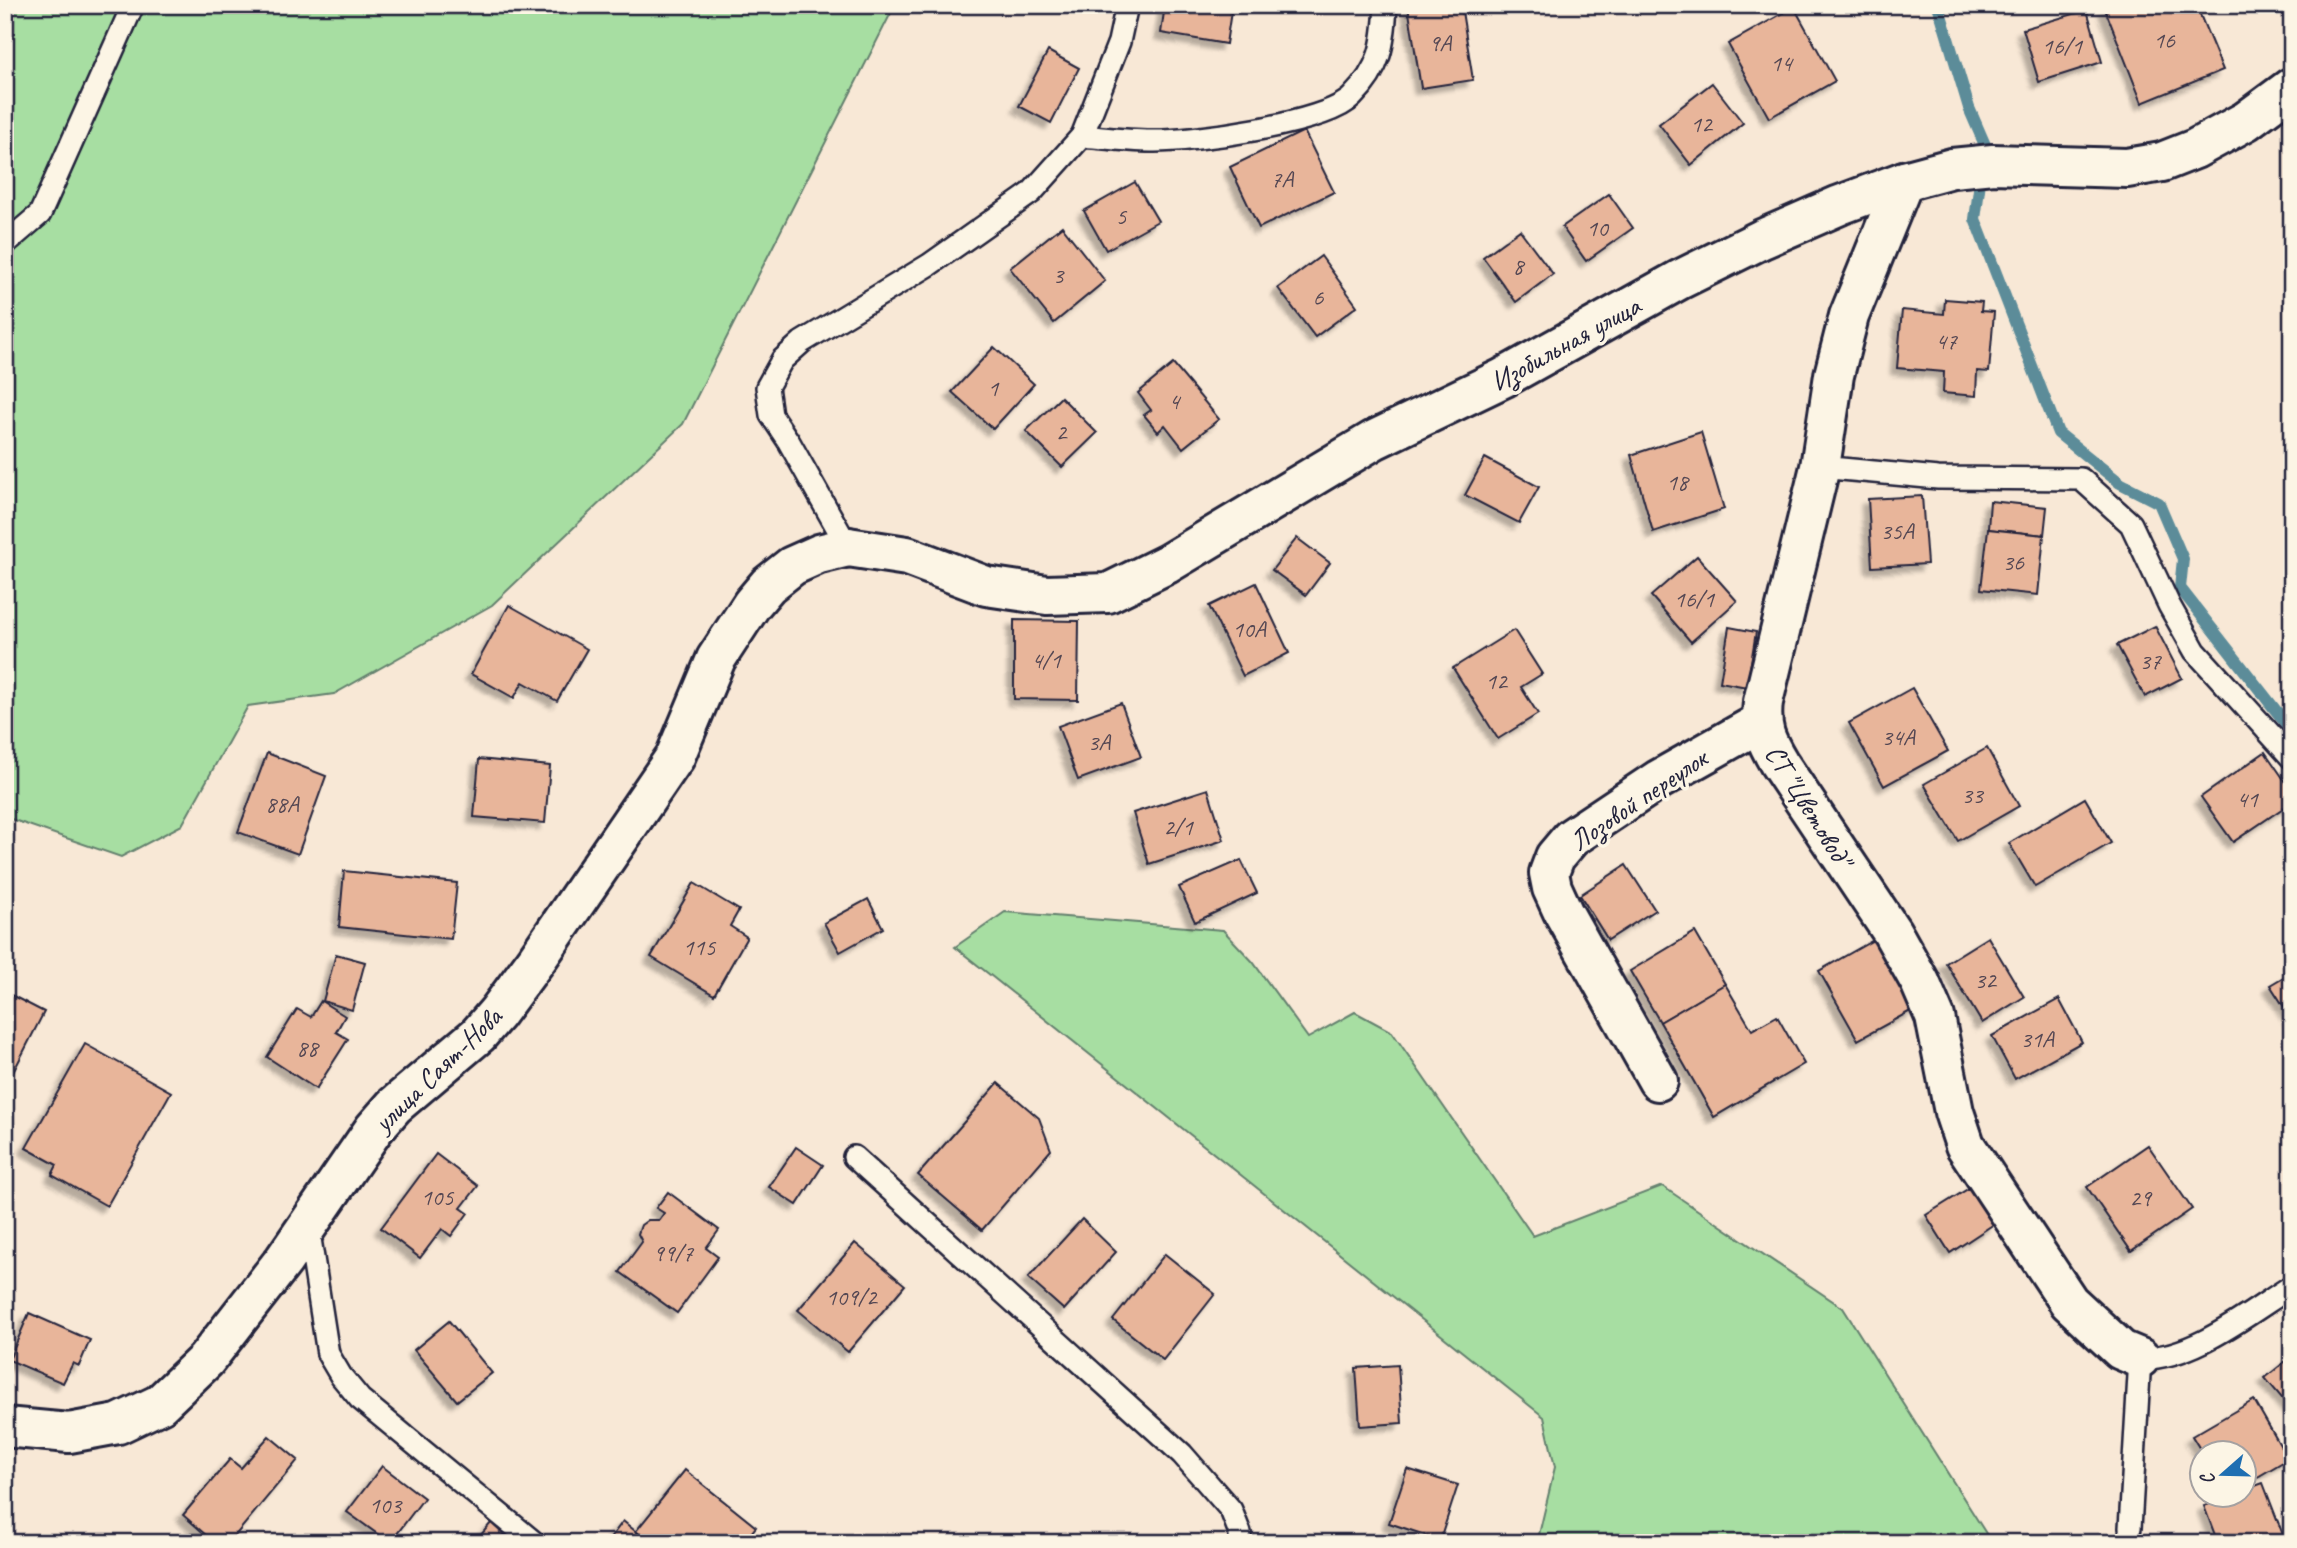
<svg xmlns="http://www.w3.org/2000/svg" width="2297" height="1548" viewBox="0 0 2297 1548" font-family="Caveat,sans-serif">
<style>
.green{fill:#a7dea2;stroke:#64806e;stroke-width:2}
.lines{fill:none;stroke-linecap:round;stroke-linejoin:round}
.stream{stroke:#5b8c99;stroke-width:12}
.building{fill:#e8b59a;stroke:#22223b;stroke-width:2;filter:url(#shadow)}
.lane-casing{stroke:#22223b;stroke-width:26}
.street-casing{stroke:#22223b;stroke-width:44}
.secondary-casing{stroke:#22223b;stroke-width:44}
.lane{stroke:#fcf5e5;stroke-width:21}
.street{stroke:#fcf5e5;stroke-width:38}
.secondary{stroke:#fcf5e5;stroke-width:38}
.labels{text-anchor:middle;stroke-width:7;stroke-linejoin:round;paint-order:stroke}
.number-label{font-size:24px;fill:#544753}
.street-label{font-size:28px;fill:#22223b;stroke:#fcf5e5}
</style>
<defs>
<filter id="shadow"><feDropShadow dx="-6" dy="6" stdDeviation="2" flood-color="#0004"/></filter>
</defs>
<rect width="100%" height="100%" fill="#f8e8d6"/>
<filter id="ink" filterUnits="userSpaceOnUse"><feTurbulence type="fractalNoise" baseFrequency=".0143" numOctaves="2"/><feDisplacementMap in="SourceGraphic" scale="14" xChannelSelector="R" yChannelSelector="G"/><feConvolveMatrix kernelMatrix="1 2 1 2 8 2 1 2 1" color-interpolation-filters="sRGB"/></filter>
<g filter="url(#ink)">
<g class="green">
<path d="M5,5H895L683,424L492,605L334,694L248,706L182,825L121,857L5,817Z"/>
<path d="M1005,912L1223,930L1253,962L1308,1038L1355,1012L1392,1032L1533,1236L1662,1186L1843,1308L1992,1543H1537L1555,1467L1544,1417L955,947Z"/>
</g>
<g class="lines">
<path class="stream" d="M1938,5L1969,108L1985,145L1975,219L2058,433L2120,483L2159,503L2183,559L2180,588L2292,731"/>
</g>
<g class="building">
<path d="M1165,5H1232L1226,44L1161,33Z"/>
<path d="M1461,5L1473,80L1421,88L1408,6Z"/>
<path d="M2114,5H2196L2223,70L2142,103L2105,9Z"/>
<path d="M1794,7L1835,81L1769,118L1728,44Z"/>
<path d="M2087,10L2102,62L2039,82L2023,29Z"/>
<path d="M1048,51L1079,68L1051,123L1019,106Z"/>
<path d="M1712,83L1743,123L1691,165L1659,124Z"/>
<path d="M1304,131L1334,192L1259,228L1230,167Z"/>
<path d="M1135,182L1158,221L1106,250L1084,211Z"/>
<path d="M1609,194L1633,228L1586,261L1562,227Z"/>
<path d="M1062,226L1105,281L1054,323L1010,268Z"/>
<path d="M1520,230L1553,274L1516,302L1483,257Z"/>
<path d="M1321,256L1357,306L1315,337L1278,288Z"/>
<path d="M1945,299L1982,302L1981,311L1994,312L1989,372L1977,371L1976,396L1943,393L1944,372L1897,368L1902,310L1944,314Z"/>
<path d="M994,347L1034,384L993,429L952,392Z"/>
<path d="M1173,364L1219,419L1183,448L1165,425L1158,432L1144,415L1151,410L1138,393Z"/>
<path d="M1061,397L1097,433L1062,467L1026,431Z"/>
<path d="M1701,432L1724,509L1653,532L1631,455Z"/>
<path d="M1485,458L1539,487L1519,523L1465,495Z"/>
<path d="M1922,496L1927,564L1872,567L1868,499Z"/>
<path d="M1990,501L2047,507L2044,535L1988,529Z"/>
<path d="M1988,529L2044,535L2038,595L1981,589Z"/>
<path d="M1297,538L1330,563L1306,595L1272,570Z"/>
<path d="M1697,556L1737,601L1691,642L1651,596Z"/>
<path d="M1256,583L1289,653L1243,676L1209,606Z"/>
<path d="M509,605L587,649L557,701L523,682L514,698L471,674Z"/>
<path d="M1014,620L1079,621L1078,700L1014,699Z"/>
<path d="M2155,626L2182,678L2145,697L2117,645Z"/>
<path d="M1729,627L1756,632L1747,687L1720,682Z"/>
<path d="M1514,630L1542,674L1521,687L1538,714L1498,739L1453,668Z"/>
<path d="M1912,688L1948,751L1884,786L1849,723Z"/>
<path d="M1121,703L1141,757L1078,780L1058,726Z"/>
<path d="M1987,748L2019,806L1958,841L1924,784Z"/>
<path d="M2265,752L2292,791V802L2233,842L2201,797Z"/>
<path d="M267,753L326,776L298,854L238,832Z"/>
<path d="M479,759L550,766L545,823L474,817Z"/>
<path d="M1208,789L1224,840L1149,864L1133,813Z"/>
<path d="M2085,798L2111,843L2035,887L2009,843Z"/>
<path d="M1241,860L1257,893L1195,922L1179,887Z"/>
<path d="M1626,865L1655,910L1608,940L1580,895Z"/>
<path d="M344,871L457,883L451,939L339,927Z"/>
<path d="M694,883L739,910L730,926L747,937L714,995L651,957Z"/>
<path d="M868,899L883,928L840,952L824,923Z"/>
<path d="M1695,932L1725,984L1660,1022L1630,971Z"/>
<path d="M1988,937L2024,997L1982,1023L1946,963Z"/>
<path d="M1877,938L1916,1008L1858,1040L1819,971Z"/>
<path d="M336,954L365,962L352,1010L323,1001Z"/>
<path d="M2292,972V1019L2270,985Z"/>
<path d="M1725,984L1752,1030L1777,1016L1804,1064L1714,1117L1660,1022Z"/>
<path d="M11,995L44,1012L5,1088V1008Z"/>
<path d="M2059,999L2082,1042L2015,1079L1992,1036Z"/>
<path d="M321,1001L345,1016L336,1032L348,1039L316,1089L267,1057L297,1009L311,1017Z"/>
<path d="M85,1044L171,1092L107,1206L52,1175L57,1165L26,1148Z"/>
<path d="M998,1083L1039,1118L1051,1150L982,1230L918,1175Z"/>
<path d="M2148,1145L2192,1209L2131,1251L2087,1187Z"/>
<path d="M796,1147L823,1165L797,1205L769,1187Z"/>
<path d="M436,1154L478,1186L461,1208L468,1213L451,1236L442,1229L420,1258L381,1228Z"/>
<path d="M1971,1187L1994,1224L1950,1253L1926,1215Z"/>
<path d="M668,1192L719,1230L706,1248L718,1257L677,1313L620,1272L642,1242L638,1234L641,1225L648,1220H659L664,1213L656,1208Z"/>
<path d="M1082,1219L1116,1252L1064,1310L1028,1278Z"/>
<path d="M855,1243L905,1285L848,1352L798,1310Z"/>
<path d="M1165,1254L1215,1294L1163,1360L1113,1320Z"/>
<path d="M29,1313L90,1340L79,1366L73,1363L63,1383L9,1360Z"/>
<path d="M449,1321L492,1373L457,1401L414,1350Z"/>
<path d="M2292,1356V1410L2265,1378Z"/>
<path d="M1398,1365L1402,1423L1360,1426L1356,1368Z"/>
<path d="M2254,1400L2288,1459L2244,1485V1454H2203L2192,1436Z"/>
<path d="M269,1436L298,1460L229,1543H215L183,1515L230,1459L241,1468Z"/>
<path d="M382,1466L424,1498L390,1543L347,1512Z"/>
<path d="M1407,1469L1458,1485L1440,1540L1389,1523Z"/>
<path d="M685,1470L756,1527L743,1543H650L636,1531Z"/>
<path d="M2263,1483L2285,1540L2278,1543H2218L2204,1506L2231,1496H2244V1490Z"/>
<path d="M623,1521L646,1540L644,1543H607Z"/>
<path d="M491,1523L513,1543H474Z"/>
</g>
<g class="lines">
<g class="lane-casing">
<g id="lane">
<path d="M1082,136C1105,138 1128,141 1151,141C1191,142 1326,124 1352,97C1381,68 1384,44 1386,5"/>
<path d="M5,244L40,214L133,5"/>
<path d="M1820,467L1938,478L2081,479L2131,524L2169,605L2195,651L2292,758"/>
<path d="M848,547L789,442L771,415L767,387L782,360L802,342L929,265L1031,193L1082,136L1119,42L1127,5"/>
<path d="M854,1157L1182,1454L1231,1510L1240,1533V1543"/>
<path d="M308,1226L328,1354L341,1376L360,1399L535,1543"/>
<path d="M2130,1528L2140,1358C2192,1360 2249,1313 2292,1286"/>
</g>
</g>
<g class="street-casing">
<g id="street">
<path d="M1904,181L1849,316L1834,375L1820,467L1763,702C1760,729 1766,741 1779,763L1892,932L1920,982L1935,1017L1954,1112L1965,1145L2069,1302L2121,1350L2140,1358"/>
<path d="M1658,1081L1563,912L1552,888L1549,873L1555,857L1571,838L1658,780L1761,722"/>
<path d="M5,1427L69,1433L118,1424L160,1404L206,1360L284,1260L374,1129L394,1106L478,1035L497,1013L537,959L675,757L716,659L752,604L768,585L792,566L819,554L848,547"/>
</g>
</g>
<g class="secondary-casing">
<path id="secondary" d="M848,547L907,556L986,586L1047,595L1108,593L1167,564L1374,440L1503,378L1679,280L1762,239L1840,205L1904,181L1952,168L1993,164L2127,168L2162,162L2195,149L2246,121L2292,87"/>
</g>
<use href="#lane" class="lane"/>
<use href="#street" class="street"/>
<use href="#secondary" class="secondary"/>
</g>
</g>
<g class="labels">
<g class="number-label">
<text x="2164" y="48">16</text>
<text x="1440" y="51">9А</text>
<text x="2062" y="54">16/1</text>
<text x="1781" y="71">14</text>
<text x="1701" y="132">12</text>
<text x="1282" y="187">7А</text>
<text x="1121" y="224">5</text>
<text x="1597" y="236">10</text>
<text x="1518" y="274">8</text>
<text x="1058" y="283">3</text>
<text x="1318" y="305">6</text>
<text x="1946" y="349">47</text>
<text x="993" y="396">1</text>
<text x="1174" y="409">4</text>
<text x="1061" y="440">2</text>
<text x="1677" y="490">18</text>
<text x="1897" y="539">35А</text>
<text x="2013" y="570">36</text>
<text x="1694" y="607">16/1</text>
<text x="1249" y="637">10А</text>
<text x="1046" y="668">4/1</text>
<text x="2150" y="669">37</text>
<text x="1496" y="689">12</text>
<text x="1898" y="745">34А</text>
<text x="1099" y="750">3А</text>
<text x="1972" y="803">33</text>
<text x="2247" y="807">41</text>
<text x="282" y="812">88А</text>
<text x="1178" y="835">2/1</text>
<text x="699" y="955">115</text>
<text x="1985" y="988">32</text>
<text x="2037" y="1047">31А</text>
<text x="307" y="1056">88</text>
<text x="437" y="1205">105</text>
<text x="2140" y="1206">29</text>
<text x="673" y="1261">99/7</text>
<text x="851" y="1305">109/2</text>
<text x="385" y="1513">103</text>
</g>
<g class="street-label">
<text transform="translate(1565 343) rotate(-29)" y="10">Изобильная улица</text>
<text transform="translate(1638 799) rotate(-34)" y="10">Лозовой переулок</text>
<text transform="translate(1809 805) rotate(58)" y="10">СТ "Цветовод"</text>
<text transform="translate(437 1069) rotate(-44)" y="10">улица Саят-Нова</text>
</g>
</g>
<rect width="2297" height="1548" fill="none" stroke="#fcf5e5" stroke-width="28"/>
<rect x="14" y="14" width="2269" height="1520" fill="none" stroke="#22223b" stroke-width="2.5" filter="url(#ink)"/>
<g transform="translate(2223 1474) rotate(250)"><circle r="33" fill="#fcf5e5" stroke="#a5a1a1" stroke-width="2"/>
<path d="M0-5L12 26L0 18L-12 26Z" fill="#1f6fb2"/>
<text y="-10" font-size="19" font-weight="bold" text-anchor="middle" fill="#22223b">С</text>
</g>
</svg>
